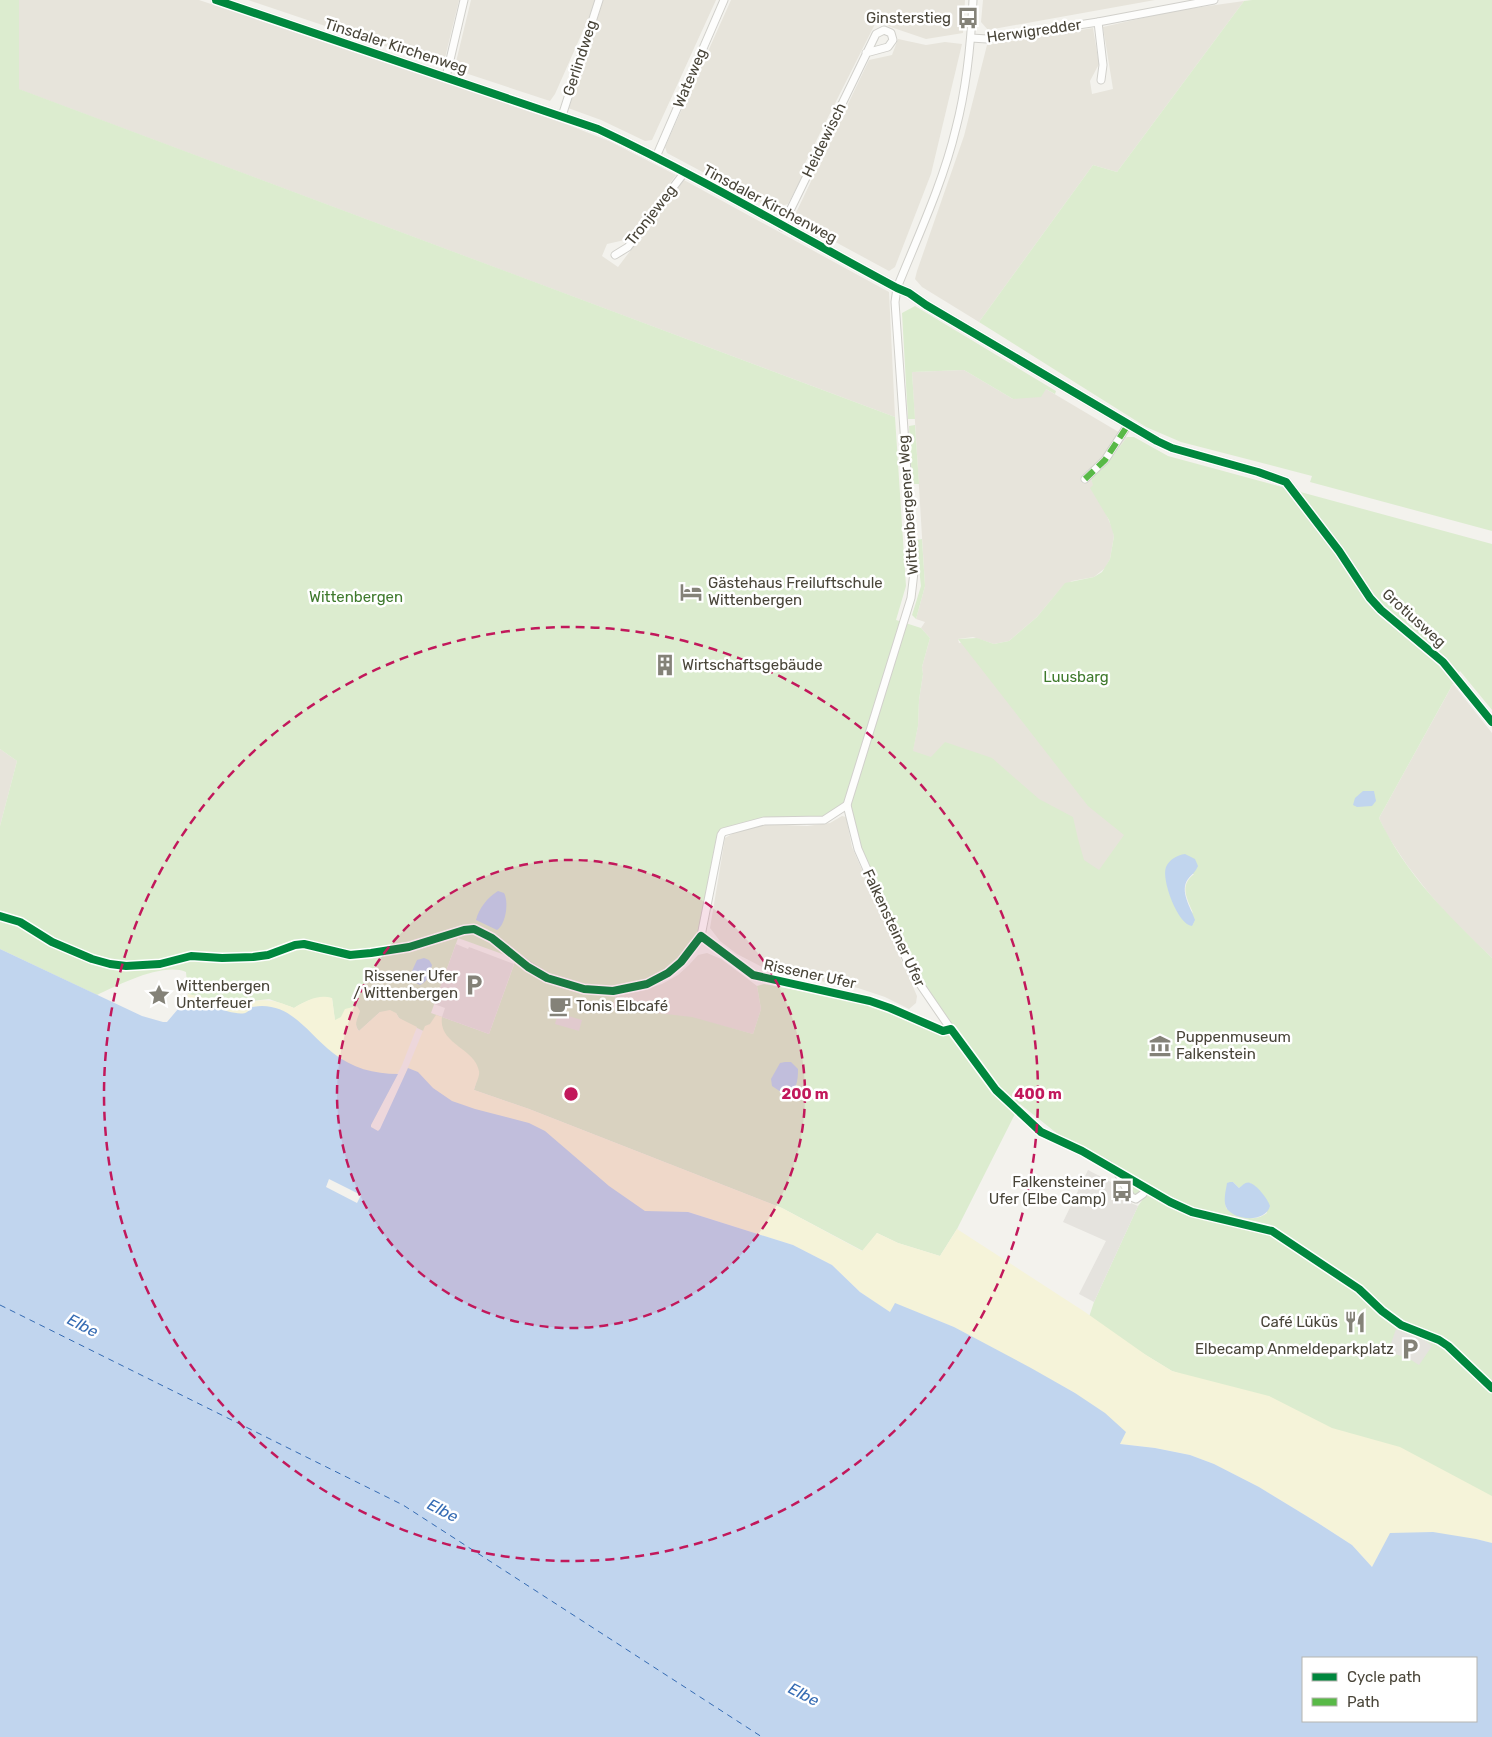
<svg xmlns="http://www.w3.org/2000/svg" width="1492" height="1737" viewBox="0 0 1492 1737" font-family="Rubik,sans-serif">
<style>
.residential{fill:#e7e4db}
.green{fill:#dceccf;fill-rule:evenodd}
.sand{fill:#f5f3d9}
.parking{fill:#e5e3de}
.water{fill:#c1d5ee;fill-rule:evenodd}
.pier{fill:#f3f2ed}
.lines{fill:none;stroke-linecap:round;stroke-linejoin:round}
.ferry{stroke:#356bb3;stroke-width:1;stroke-dasharray:6 5;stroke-linecap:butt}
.minor-casing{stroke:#d1d0cb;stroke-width:9}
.tertiary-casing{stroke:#d1d0cb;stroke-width:11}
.minor{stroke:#fdfdfc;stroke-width:7}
.tertiary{stroke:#fdfdfc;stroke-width:9}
.quiet{stroke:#58b947;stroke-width:6;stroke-dasharray:12 6;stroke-linecap:butt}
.cycleway-casing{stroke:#fff;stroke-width:11}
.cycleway{stroke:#00873e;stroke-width:8}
.ring{fill:none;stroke:#c2185b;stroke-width:2.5;stroke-dasharray:9 6}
.labels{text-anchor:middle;stroke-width:5;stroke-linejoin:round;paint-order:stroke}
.poi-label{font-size:15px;fill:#494539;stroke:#fff;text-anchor:end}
.street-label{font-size:15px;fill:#494539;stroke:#fff}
.park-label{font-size:15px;fill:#3f7a2d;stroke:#fff}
.water-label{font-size:16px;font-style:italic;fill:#356bb3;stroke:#fff}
.centre{fill:#c2185b;stroke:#fff;stroke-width:2.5}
.ring-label{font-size:15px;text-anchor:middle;font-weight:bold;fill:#c2185b;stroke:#fff;stroke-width:5;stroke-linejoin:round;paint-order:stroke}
</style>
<rect width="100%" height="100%" fill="#f3f2ed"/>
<g class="residential">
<path d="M18,0H199L548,117L609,141L676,175L629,239L607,244L602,256L618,267L684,180L889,292L895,417L18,89Z"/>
<path d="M248,0H459L445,58L443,63L438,64Z"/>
<path d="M471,0H595L590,15L555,94L550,101L456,70L455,66Z"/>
<path d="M601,0H716L652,140L645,141L601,120L568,108V99Z"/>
<path d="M731,0H965L963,33L926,39L876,22L802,169L804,173L788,204L772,209L667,153L665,147Z"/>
<path d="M983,0H1155L988,30L981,22Z"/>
<path d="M1244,1L1117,172L1093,165L979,322L922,287L915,279L917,271L964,136L987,45L1093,28L1099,64L1090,81L1092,94L1113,89L1103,27L1173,11Z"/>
<path d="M898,39L926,45L945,42L962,44L931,174L895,267L889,271L793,219L869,60L892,55Z"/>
<path d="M964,370L1013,399L1046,389L1127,437L1107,464L1091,479L1113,530L1114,536L1110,559L1105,568L1094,577L1072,581L1062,587L1037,617L1009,641L994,644L973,637L958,639L959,643L964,642L1131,840L1096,881L911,759L918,726L919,700L923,674L922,667L930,638L921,628L925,622L916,619L925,586L912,372Z"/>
<path d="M1453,684L1492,733V958L1451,919L1428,892L1407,865L1387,835L1379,818Z"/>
<path d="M0,749L17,761L0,826Z"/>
<path d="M842,816L846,817L852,847L917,996L916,1003L909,1009L885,997L858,988L772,972L737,954L720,941L710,928L725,838L737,831L765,824L807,826L830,823Z"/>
<path d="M707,953L721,959L757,986L761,1009L753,1034L692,1018L612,1008L616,996L643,990L662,984L678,975L689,965L698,955Z"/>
</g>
<g class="green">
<path d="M0,0H19V89L895,417L906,586L896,620L921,628L930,638L922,667L923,674L919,700L918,726L913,751L931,757L945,742L992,758L1039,799L1073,817L1078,839L1084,860L1099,870L1124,835L1088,806L958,639L977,638L994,644L1009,641L1037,617L1065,583L1094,577L1102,572L1110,559L1114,536L1109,520L1090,488L1093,485L1091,479L1107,464L1127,437H1134L1168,456L1492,544V710L1460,671L1379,818C1405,874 1449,916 1492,958V1515L1347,1433L1341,1431L1339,1435L1268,1396L1264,1404L1172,1371L1088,1320L1094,1302L1138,1206L1146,1195L1140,1191L1138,1194L1133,1195L1126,1181L1064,1139L1020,1104L957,1229L940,1256L898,1243L877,1233L863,1251L782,1208L529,1109L474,1090L478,1075L462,1050L405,1022L399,1018L396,1013L380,1012L359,1031C353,1024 357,1018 360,1011L335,1021L332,998C315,997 309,999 294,1008L269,999L251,1001L241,1007L188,994L186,972C163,962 118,985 97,995L0,949V826L17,761L0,749ZM849,804L861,850L916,979L955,1032L871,1004L764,984L757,986L761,1009L753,1034L692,1017L612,1008L618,988L649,981L676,965L698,938L720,833L734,825L764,819L823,818ZM1166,874H1194C1179,886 1187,898 1193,913L1168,889ZM458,938L516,959L489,1034L431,1013ZM1233,1182L1239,1188L1247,1183H1250L1258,1189L1267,1213C1253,1224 1240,1215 1226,1208L1225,1196Z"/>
<path d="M1252,0H1492V531L1310,482L1312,476L1181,442L1146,427L979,322L1093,165L1117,172L1244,1Z"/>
<path d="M915,306L1056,391L1055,394L1046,389L1041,397L1013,399L964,370L912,372L915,419H908L902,313Z"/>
<path d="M915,425L919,484H912L909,426Z"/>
<path d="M922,539L925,586L916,619L912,615L921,586L916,540Z"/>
</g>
<g class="sand">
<path d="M188,994L241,1007C260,996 275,1000 294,1008C306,1001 318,994 332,998L335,1020L341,1017L345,1009L357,1006L360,1011C358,1018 353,1024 359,1031L380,1012L390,1010L396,1013L399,1018L417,1027L402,1065L371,1125V1127L378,1131L167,1029L178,1019L180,1002L185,999Z"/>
<path d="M436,1015L442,1017C438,1044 475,1048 479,1071C480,1077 475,1084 474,1090L529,1109L782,1208L862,1251L877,1233L898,1243L940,1256L957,1229L1085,1312L1146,1355L1172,1371L1269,1396L1332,1428L1400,1447L1492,1496V1543L1476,1539L1372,1567L1352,1545L1318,1523L1259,1487L1214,1464L1190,1455L1155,1448L1120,1444L1075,1393L954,1327L896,1304L891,1313L860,1292L832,1265L793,1245L688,1212L628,1260L404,1077L425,1026L430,1024Z"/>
</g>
<g class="parking">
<path d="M456,944L468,949L469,947L514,964L489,1034L442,1017L445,1008L434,1004Z"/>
<path d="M558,1013L582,1020L579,1031L555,1024Z"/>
<path d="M1088,1170L1111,1182L1126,1201L1138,1206L1094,1302L1079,1294L1106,1241L1063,1222Z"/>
<path d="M1396,1329L1426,1341L1432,1346L1419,1365L1408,1358L1388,1352Z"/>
</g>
<g class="water">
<path d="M1363,791H1374L1376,801L1372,806L1357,807L1353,805L1355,798Z"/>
<path d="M1185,854L1195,859L1198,866C1195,873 1192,874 1188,879C1179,891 1191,908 1195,920L1192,926C1178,925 1161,880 1166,867C1169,860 1177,855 1185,854Z"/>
<path d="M498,891L504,893C509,902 506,924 497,930L476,920C479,908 487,898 498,891Z"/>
<path d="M0,949L142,1016L163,1022H167L178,1009L180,1002L185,999C199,999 237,1019 247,1012C249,1011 250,1009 252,1007C290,1000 307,1033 333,1053C352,1068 374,1074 398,1074L371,1125V1127L378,1131L380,1129L408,1068L418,1072L433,1088L452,1101L475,1109L529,1123L545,1131L609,1186L645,1211L688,1212L793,1245L832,1265L860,1292L890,1312L895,1303L954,1327L1031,1368L1075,1393L1105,1413L1126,1432L1120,1444L1155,1448L1190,1455L1214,1464L1259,1487L1318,1523L1352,1545L1372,1567L1390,1533L1433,1532L1476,1539L1492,1543V1737H0ZM1303,1658H1476V1721H1303Z"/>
<path d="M424,958L429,960L432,965C430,973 428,982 420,985L414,982L412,971L417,960Z"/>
<path d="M785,1062H791L798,1069C798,1080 797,1090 787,1096L772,1086L771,1079L780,1063Z"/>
<path d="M1230,1182H1233L1239,1188C1242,1186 1246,1181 1250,1183C1257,1185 1268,1199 1270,1206C1265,1224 1232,1220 1226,1207C1223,1200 1226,1190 1227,1183Z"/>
</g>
<path class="pier" d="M329,1179L361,1195L357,1203L326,1187Z"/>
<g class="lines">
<path class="ferry" d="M0,1305L403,1505L762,1737"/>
<g class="minor-casing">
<g id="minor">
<path d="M1098,22L1103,65L1101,80"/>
<path d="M971,38L987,39L1098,22L1214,0"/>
<path d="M446,77L464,0"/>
<path d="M562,116L599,0"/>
<path d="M656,157L724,0"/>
<path d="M782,227L876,34L884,30L891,33L893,40L888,47L866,53"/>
<path d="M615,255L628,247L684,173"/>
<path d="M1085,479L1105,460L1128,425"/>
<path d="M847,805L858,849L913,974L961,1044L996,1090L1041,1132L1109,1165L1118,1173L1146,1188L1143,1194L1136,1199L1131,1197L1118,1173"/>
<path d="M701,936L753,975L870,1001"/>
<path d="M516,957L547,978L592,990L613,991L625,989L647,984L662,977L681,962L701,936L721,835L723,832L764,821L824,820L847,805L911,598L914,572L895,302L897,288C918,236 943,183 956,128C967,86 971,43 973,0"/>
</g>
</g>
<g class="tertiary-casing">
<path id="tertiary" d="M216,0L598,129C700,177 798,235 897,288L909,293L926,305L1157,441L1172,448L1258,472L1286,482L1339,551L1370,598L1381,610L1443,662L1492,722"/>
</g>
<use href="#minor" class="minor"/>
<use href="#tertiary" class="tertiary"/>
<path class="quiet" d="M1085,479L1105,460L1128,425"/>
<g class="cycleway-casing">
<g id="cycleway">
<path d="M216,0L598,129C700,177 798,235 897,288L909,293L926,305L1157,441L1172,448L1258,472L1286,482L1339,551L1370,598L1381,610L1443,662L1492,722"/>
<path d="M0,916L20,922L52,942L92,959L110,964L126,966L160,964L191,956L222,958L253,957L268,955L295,945L304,944L350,955L371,953L409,947L464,930L474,929L492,938L528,967L547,978L584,989L613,991L647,984L668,973L681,962L701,936L753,975L870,1001L890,1008L943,1031L951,1029L996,1090L1041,1132L1082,1151L1170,1202L1192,1212L1272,1231L1359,1289L1382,1311L1401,1325L1439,1340L1448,1346L1492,1388"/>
</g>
</g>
<use href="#cycleway" class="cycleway"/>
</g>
<circle cx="571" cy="1094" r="234" fill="#c2185b" fill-opacity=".12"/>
<g class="ring">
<circle cx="571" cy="1094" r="234"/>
<circle cx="571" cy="1094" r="467"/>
</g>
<defs>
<g id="bus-bare" transform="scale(1.725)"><path d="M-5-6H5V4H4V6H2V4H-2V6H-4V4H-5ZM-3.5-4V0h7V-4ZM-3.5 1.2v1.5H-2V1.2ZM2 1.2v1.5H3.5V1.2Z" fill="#848278" stroke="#fff" stroke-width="2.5" paint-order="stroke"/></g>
<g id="hotel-bare" transform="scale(1.725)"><path d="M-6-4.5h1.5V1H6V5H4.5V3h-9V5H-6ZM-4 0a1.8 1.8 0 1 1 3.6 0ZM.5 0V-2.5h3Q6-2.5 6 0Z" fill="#848278" stroke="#fff" stroke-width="2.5" paint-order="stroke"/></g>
<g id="building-bare" transform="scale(1.725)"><path d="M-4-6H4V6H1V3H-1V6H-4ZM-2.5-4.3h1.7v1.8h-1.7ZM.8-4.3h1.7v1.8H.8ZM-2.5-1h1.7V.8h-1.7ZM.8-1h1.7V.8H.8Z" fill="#848278" stroke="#fff" stroke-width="2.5" paint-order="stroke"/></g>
<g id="parking-bare" transform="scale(1.725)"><path d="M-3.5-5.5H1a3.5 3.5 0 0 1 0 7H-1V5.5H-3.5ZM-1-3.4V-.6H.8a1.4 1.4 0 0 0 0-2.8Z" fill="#848278" stroke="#fff" stroke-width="2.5" paint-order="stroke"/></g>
<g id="sight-bare" transform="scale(1.725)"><path d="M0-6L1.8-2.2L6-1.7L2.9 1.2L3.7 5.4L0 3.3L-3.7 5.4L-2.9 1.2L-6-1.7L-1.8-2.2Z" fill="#848278" stroke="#fff" stroke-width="2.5" paint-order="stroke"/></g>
<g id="cafe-bare" transform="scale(1.725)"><path d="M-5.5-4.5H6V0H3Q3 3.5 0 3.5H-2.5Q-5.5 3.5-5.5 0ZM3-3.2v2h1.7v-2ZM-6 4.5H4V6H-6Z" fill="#848278" stroke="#fff" stroke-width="2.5" paint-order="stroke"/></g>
<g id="museum-bare" transform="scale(1.725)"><path d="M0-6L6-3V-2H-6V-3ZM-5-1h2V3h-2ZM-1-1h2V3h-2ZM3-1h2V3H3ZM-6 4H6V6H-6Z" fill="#848278" stroke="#fff" stroke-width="2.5" paint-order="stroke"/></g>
<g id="restaurant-bare" transform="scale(1.725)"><path d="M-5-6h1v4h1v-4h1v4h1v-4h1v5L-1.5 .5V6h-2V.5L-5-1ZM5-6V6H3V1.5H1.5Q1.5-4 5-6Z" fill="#848278" stroke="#fff" stroke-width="2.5" paint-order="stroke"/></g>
</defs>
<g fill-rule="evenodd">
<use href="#bus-bare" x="968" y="18"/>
<use href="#hotel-bare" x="691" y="592"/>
<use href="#building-bare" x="665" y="665"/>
<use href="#parking-bare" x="474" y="985"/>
<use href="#sight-bare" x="159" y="995"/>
<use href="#cafe-bare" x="560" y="1006"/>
<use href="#museum-bare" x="1160" y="1046"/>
<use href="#bus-bare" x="1122" y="1191"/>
<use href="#restaurant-bare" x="1355" y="1322"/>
<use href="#parking-bare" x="1410" y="1349"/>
</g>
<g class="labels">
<g class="poi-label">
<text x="951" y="23">Ginsterstieg</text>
<text x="708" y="588" text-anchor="start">Gästehaus Freiluftschule<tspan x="708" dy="17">Wittenbergen</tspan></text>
<text x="682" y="670" text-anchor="start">Wirtschaftsgebäude</text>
<text x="458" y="981">Rissener Ufer<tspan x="458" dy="17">/ Wittenbergen</tspan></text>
<text x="176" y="991" text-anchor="start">Wittenbergen<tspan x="176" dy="17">Unterfeuer</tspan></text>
<text x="576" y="1011" text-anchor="start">Tonis Elbcafé</text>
<text x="1176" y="1042" text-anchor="start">Puppenmuseum<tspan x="1176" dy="17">Falkenstein</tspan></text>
<text x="1106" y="1187">Falkensteiner<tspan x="1106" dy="17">Ufer (Elbe Camp)</tspan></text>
<text x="1338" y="1327">Café Lüküs</text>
<text x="1394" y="1354">Elbecamp Anmeldeparkplatz</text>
</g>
<g class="street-label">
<text transform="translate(1034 31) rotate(-8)" y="5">Herwigredder</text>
<text transform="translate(396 46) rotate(18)" y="5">Tinsdaler Kirchenweg</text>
<text transform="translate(580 58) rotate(-72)" y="5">Gerlindweg</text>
<text transform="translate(690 78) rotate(-67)" y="5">Wateweg</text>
<text transform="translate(824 140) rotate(-64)" y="5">Heidewisch</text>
<text transform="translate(770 204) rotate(28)" y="5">Tinsdaler Kirchenweg</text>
<text transform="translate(651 215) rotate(-52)" y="5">Tronjeweg</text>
<text transform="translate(908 505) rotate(-94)" y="5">Wittenbergener Weg</text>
<text transform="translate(1414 618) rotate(42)" y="5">Grotiusweg</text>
<text transform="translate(894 928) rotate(65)" y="5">Falkensteiner Ufer</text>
<text transform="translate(810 974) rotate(12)" y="5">Rissener Ufer</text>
</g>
<g class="park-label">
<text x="356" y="602">Wittenbergen</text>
<text x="1076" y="682">Luusbarg</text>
</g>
<g class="water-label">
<text transform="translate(83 1325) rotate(27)" y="6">Elbe</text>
<text transform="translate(443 1510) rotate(27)" y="6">Elbe</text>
<text transform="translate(804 1694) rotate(27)" y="6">Elbe</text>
</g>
</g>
<circle cx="571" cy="1094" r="8" class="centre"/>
<g class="ring-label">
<text x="805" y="1099">200 m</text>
<text x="1038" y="1099">400 m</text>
</g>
<rect x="1302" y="1657" width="175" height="65" fill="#ffffff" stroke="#b6b5b0"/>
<rect x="1312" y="1673" width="25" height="8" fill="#00873e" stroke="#b6b5b0"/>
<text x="1347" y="1682" font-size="15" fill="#494539">Cycle path</text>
<rect x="1312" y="1698" width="25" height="8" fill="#58b947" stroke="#b6b5b0"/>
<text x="1347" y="1707" font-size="15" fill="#494539">Path</text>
</svg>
